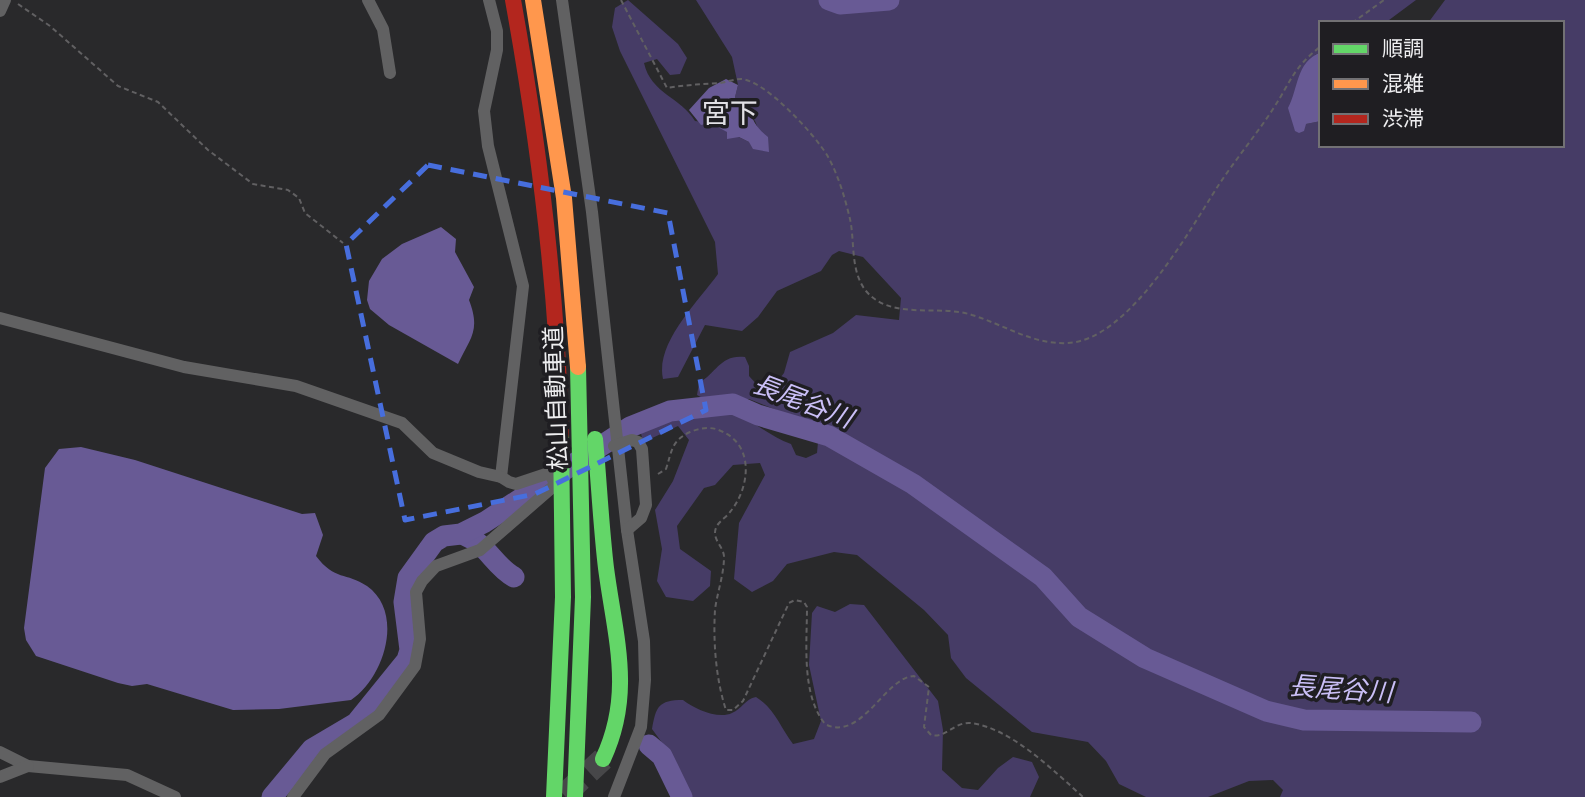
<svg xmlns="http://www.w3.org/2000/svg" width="1585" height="797" viewBox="0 0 1585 797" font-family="Quicksand,'Noto Sans JP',sans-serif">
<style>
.green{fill:#463c66}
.water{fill:#685a95}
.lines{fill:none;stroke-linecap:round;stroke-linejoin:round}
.river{stroke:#685a95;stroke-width:21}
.highway-tunnel{stroke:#474749;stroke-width:23;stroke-dasharray:23 11;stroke-linecap:butt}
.path{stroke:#616062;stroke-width:2;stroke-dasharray:5 3.5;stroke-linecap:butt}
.street{stroke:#616162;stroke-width:12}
.fast{stroke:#63d668;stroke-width:16}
.slow{stroke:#ff974d;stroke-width:16}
.jam{stroke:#b3261e;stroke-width:16}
.marked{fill:none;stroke:#476edd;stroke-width:5;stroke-dasharray:14 9;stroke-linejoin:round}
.labels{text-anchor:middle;stroke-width:7;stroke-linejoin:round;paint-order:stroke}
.street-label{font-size:24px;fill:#eeeef0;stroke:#1f1e22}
.water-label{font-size:26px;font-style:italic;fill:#cabff7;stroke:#1f1e22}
.quarter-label{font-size:28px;fill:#e1e0e5;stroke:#1f1e22}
</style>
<rect width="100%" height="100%" fill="#29292b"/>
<g class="green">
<path d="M628,0L678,44L687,58L680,74L670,75L657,59L644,63C651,94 681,97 695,121L710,123L749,142L759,131L755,121L735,97L738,85L732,57L696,0H1416L1385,23H1321V52L1315,55L1306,124L1321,121V145H1562V23H1428L1445,0H1585V797H1280L1283,790L1273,780L1249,781L1208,797H1146L1119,784L1106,761L1088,742L1032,732L966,678L951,658L948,635L924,610L857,555L834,552L787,564L773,581L752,592L734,579L739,523L765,475L760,463L733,465L715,485L704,488L677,526L680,549L711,571L710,586L693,601L666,597L657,581L662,549L655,510L673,481L689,440L678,426L648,440L642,438L640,428C657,416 709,403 729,410C751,419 769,436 791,444L796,455L806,458L817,453L818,442L806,433L792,416L749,399L708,401L697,395L699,383C717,372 721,354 745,357L749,366V376L760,388L773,387L784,373L790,352L833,333L856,315L899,320L901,298L863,257L839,251L832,255L821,271L777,291L758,317L742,331L705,325L678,377L663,379C655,343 698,302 718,274L715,242L620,51L612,27L615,8Z"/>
<path d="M850,604L864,605L938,701L943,730L942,770L962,788L978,790L998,768L1013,757L1032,762L1039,777L1030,797H673L671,755L652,729C656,707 658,700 683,700C693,708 718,720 732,713C742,709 745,699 756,697C775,709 780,727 793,744L814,739L821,721L809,665L812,613L817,606L835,612Z"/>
</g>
<g class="water">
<path d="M1321,52V121L1306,124L1304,131L1299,133L1295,131L1288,108C1299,88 1295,63 1321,52Z"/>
<path d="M726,79L738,85L735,97L741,107H751C749,118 759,130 768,137L769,152L753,149L749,142L739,137L727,139V132L710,123L701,125L689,110L709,88Z"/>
<path d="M441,227L456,239L455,252L474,287L469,300C481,331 470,338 458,364L389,325L370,309L367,300L369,281L382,259L402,244Z"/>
<path d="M81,447L135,460L302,514L315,513L323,535L316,556C335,581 346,572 367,586C405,613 384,678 351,700L279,709L233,710L147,684L132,686L118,683L36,656L26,640L24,628L45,468L59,449Z"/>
</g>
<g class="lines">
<g class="river">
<path d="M829,0L840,4L889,0"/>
<path d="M466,536C487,544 494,566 514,577"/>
<path d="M649,745L662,756L682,797"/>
<path d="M272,797L312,749L356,723L407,660L410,650L404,602L408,578L434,542L444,536L461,534L485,522L630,427L670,411L733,404L758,415L829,436L913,484L1043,577L1079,617L1145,658L1266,711L1304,720L1471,722"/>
</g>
<path class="highway-tunnel" d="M564,795L603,759"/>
<g class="path">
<path d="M621,0L667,88C685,85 702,84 720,83C727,82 734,79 741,79C765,80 814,134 827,155C838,174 845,198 850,219C855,242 850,271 866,291C891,321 940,304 972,315C1005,325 1033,345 1068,343C1129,340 1189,231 1218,186C1235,160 1256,135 1273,109C1292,80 1292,69 1321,46"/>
<path d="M18,4L50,26L118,86L158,102L208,150L253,184L288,190L299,198L305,213L343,243"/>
<path d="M1352,23L1384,0"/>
<path d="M658,474L666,469C672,451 671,441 690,432C700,428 711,426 721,431C755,445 750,488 730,512C725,519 715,523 715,533C715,542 724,548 724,557C724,575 717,593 715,610C713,642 716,680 726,710H733L743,701L789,603L795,600L804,602L807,607C807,643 801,694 825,724C861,743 885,677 914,676L929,687L924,727L931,735C945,739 954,722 970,723C1010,727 1054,771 1083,797"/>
</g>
<g class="street">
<path d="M368,0L383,29L390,73"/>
<path d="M489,0L497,31V50L484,111L488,146L523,286L501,477"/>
<path d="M562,0L592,212L627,530L644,641L645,680L641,727L614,797"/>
<path d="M0,11L5,0"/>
<path d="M0,318L184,367L296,386L402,423L433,453L479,472L501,477L509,482L516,484L549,473L555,483"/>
<path d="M614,446L632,440L638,442L642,449L646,505L641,518L627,530"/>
<path d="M0,752L28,766L127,775L175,797"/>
<path d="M0,777L28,766"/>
<path d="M293,797L325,754L379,715L415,666L420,639L416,592L422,581L436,566L480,550L563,478"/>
</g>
<g class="fast">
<path d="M595,439C599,482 601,526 606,568C615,637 634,693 603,759"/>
<path d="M554,797L563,597L561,434"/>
<path d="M575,797L583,597L578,367"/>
</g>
<path class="slow" d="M533,0L564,198L578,367"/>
<path class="jam" d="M513,0C539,144 557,288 561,434"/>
</g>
<path class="marked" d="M428,165L668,213L706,410L535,494L405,520L346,244Z"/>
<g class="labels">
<g class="street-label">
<text transform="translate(556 398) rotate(-92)" y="8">松山自動車道</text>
</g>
<g class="water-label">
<text transform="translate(803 401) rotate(21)" y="9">長尾谷川</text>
<text transform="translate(1341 689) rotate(4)" y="9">長尾谷川</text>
</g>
<g class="quarter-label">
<text x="730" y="123">宮下</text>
</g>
</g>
<rect x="1319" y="21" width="245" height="126" fill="#1f1e22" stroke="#727174" stroke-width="2"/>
<rect x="1333" y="44" width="35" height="10" fill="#63d668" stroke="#727174" stroke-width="2"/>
<text x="1382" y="56" font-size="21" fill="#eeeef0">順調</text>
<rect x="1333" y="79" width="35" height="10" fill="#ff974d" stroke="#727174" stroke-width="2"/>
<text x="1382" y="91" font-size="21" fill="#eeeef0">混雑</text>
<rect x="1333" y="114" width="35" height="10" fill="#b3261e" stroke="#727174" stroke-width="2"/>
<text x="1382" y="126" font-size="21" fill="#eeeef0">渋滞</text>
</svg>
